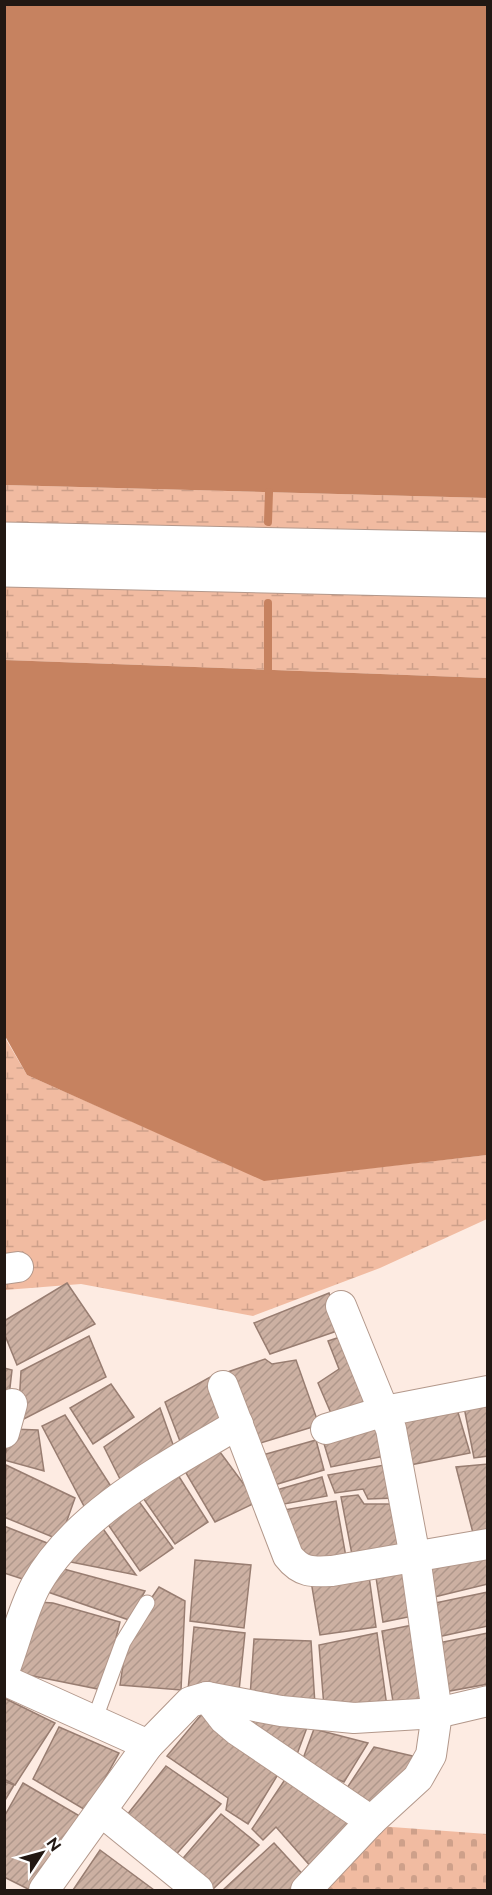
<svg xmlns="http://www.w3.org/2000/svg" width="492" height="1895" viewBox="0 0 492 1895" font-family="Raleway,sans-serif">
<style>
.wetland{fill:url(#wetland-marsh)}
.cemetery{fill:url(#cemetery-stones)}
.water{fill:#c68260}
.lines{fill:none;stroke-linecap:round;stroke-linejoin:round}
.stream{stroke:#c68260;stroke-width:8}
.building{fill:url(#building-hatch);stroke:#987d71;stroke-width:1.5}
.service-casing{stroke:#b3988b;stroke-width:17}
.minor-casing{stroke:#b3988b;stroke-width:32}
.secondary-casing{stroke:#b3988b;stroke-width:35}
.service{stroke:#fff;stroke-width:15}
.minor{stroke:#fff;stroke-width:30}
.secondary{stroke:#fff;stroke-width:33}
</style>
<defs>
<pattern id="wetland-marsh" width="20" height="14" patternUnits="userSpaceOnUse" patternTransform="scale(1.5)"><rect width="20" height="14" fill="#f1bba1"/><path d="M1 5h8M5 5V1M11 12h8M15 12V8" fill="none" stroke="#cea08a"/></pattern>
<pattern id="cemetery-stones" width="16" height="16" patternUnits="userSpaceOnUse" patternTransform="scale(1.5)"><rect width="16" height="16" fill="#f1bba1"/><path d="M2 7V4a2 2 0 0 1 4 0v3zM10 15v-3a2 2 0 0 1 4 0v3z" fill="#cea08a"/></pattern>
<pattern id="building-hatch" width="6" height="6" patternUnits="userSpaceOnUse" patternTransform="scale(1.5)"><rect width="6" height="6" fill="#ccb0a2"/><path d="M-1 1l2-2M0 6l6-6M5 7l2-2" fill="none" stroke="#af978b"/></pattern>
</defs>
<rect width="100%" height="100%" fill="#fdebe2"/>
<g class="wetland">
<path d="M5,485L487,498V678L5,660Z"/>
<path d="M4,1036L27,1075L264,1180L487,1155V1219L380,1268L253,1316L81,1284L5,1290Z"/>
</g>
<path class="cemetery" d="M378,1826L487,1834V1890H313Z"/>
<g class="water">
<path d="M5,4L487,5V498L5,485Z"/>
<path d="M5,660L487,678V1155L264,1181L27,1075L5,1036Z"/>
</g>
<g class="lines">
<g class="stream">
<path d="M268,522L269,492"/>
<path d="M268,670V603"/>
</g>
</g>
<g class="building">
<path d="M67,1283L95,1324L17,1365L4,1333V1321Z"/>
<path d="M329,1293L340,1330L270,1354L254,1323Z"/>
<path d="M89,1336L106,1377L18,1422L21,1371Z"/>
<path d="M343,1336L369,1399L333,1418L318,1383L339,1369L328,1341Z"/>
<path d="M265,1359L272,1364L296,1360L319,1425L254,1445L222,1374Z"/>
<path d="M4,1368L12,1370L9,1396L4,1395Z"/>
<path d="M212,1376L230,1422L183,1449L165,1402Z"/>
<path d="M111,1384L134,1417L93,1444L70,1408Z"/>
<path d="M488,1403V1456L474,1458L464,1407Z"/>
<path d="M160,1408L176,1453L124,1487L104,1447Z"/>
<path d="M457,1409L470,1453L405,1466L397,1420Z"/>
<path d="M65,1415L114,1491L86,1510L42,1426Z"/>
<path d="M382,1422L390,1455L331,1467L322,1437Z"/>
<path d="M11,1429L38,1430L44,1471L4,1460Z"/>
<path d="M316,1440L324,1470L271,1486L259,1456Z"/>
<path d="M217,1448L257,1502L215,1522L186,1473Z"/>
<path d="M390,1464L395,1498L368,1499L363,1489L335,1493L328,1475Z"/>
<path d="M488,1464V1531L473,1533L456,1467Z"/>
<path d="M6,1465L75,1498L60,1540L4,1517Z"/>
<path d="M176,1472L208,1522L175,1544L141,1495Z"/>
<path d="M322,1477L327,1496L279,1505L273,1491Z"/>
<path d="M358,1495L364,1504H396L398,1552L353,1560L341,1497Z"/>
<path d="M135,1496L173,1548L140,1571L107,1523Z"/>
<path d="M336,1501L346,1557L299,1558L278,1511Z"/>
<path d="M4,1526L47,1543L29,1581L4,1573Z"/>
<path d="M101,1526L136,1575L61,1560Z"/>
<path d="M487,1554L488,1584L430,1598L423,1565Z"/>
<path d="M195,1560L251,1565L244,1628L190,1621Z"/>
<path d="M408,1565L418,1615L383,1622L375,1571Z"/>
<path d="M60,1568L145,1591L129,1620L45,1591Z"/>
<path d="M369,1576L376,1627L320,1635L311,1581Z"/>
<path d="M159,1587L185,1601L181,1690L120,1685L128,1632Z"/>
<path d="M488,1592V1626L433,1638L430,1604Z"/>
<path d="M38,1602L53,1603L120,1622L103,1690L13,1672Z"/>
<path d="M418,1624L428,1704L394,1708L382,1631Z"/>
<path d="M194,1627L245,1633L239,1691L188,1690Z"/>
<path d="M377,1633L387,1707H324L319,1645Z"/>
<path d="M488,1633V1684L444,1692L438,1643Z"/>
<path d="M254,1639L311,1641L315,1705L250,1697Z"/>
<path d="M4,1698L55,1723L15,1785L4,1779Z"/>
<path d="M205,1710L280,1771L248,1824L226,1810L228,1798L167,1756Z"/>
<path d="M256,1712L309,1722L296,1757L244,1727Z"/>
<path d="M59,1727L119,1753L87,1811L33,1779Z"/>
<path d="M314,1729L368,1743L344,1782L301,1764Z"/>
<path d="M374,1747L421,1758L374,1810L345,1791Z"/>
<path d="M166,1766L221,1804L172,1859L123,1820Z"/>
<path d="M286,1778L354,1823L313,1869L276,1827L263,1840L252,1829Z"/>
<path d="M4,1781L14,1785L4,1802Z"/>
<path d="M23,1783L83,1818L30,1890L4,1877V1817Z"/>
<path d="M221,1814L259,1845L212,1890L179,1863Z"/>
<path d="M274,1843L308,1880L298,1890H223Z"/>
<path d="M100,1850L154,1890H73Z"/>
</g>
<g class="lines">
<g class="service-casing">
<path id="service" d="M94,1721L123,1642L147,1603"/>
</g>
<g class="minor-casing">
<g id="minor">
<path d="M4,1269L18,1267"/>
<path d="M223,1386L288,1556C301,1573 313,1572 332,1571L488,1544"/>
<path d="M326,1429L385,1411L488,1391"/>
<path d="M4,1433L12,1404"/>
<path d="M4,1671C15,1643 22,1611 36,1585C77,1512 168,1466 238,1424"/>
<path d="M4,1680L148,1745"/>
<path d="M207,1697L224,1719L237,1730L371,1821"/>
<path d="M101,1811L198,1890"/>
<path d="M44,1890L148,1745L190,1702L207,1697L281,1711L354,1718L437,1713L488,1701"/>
<path d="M306,1890L371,1821L418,1778L431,1755L437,1713L415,1557L391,1429L341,1306"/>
</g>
</g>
<g class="secondary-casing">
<g id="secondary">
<path d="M4,539L488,549"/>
<path d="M4,570L488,581"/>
</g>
</g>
<use href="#service" class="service"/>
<use href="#minor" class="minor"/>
<use href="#secondary" class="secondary"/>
</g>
<rect width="492" height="1895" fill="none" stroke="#221813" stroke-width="12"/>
<g transform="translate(42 1853) rotate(54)" stroke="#ffffff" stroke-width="4.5" paint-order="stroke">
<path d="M0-4.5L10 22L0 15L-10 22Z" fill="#221813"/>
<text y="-9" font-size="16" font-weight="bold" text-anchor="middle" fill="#221813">N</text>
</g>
</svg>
